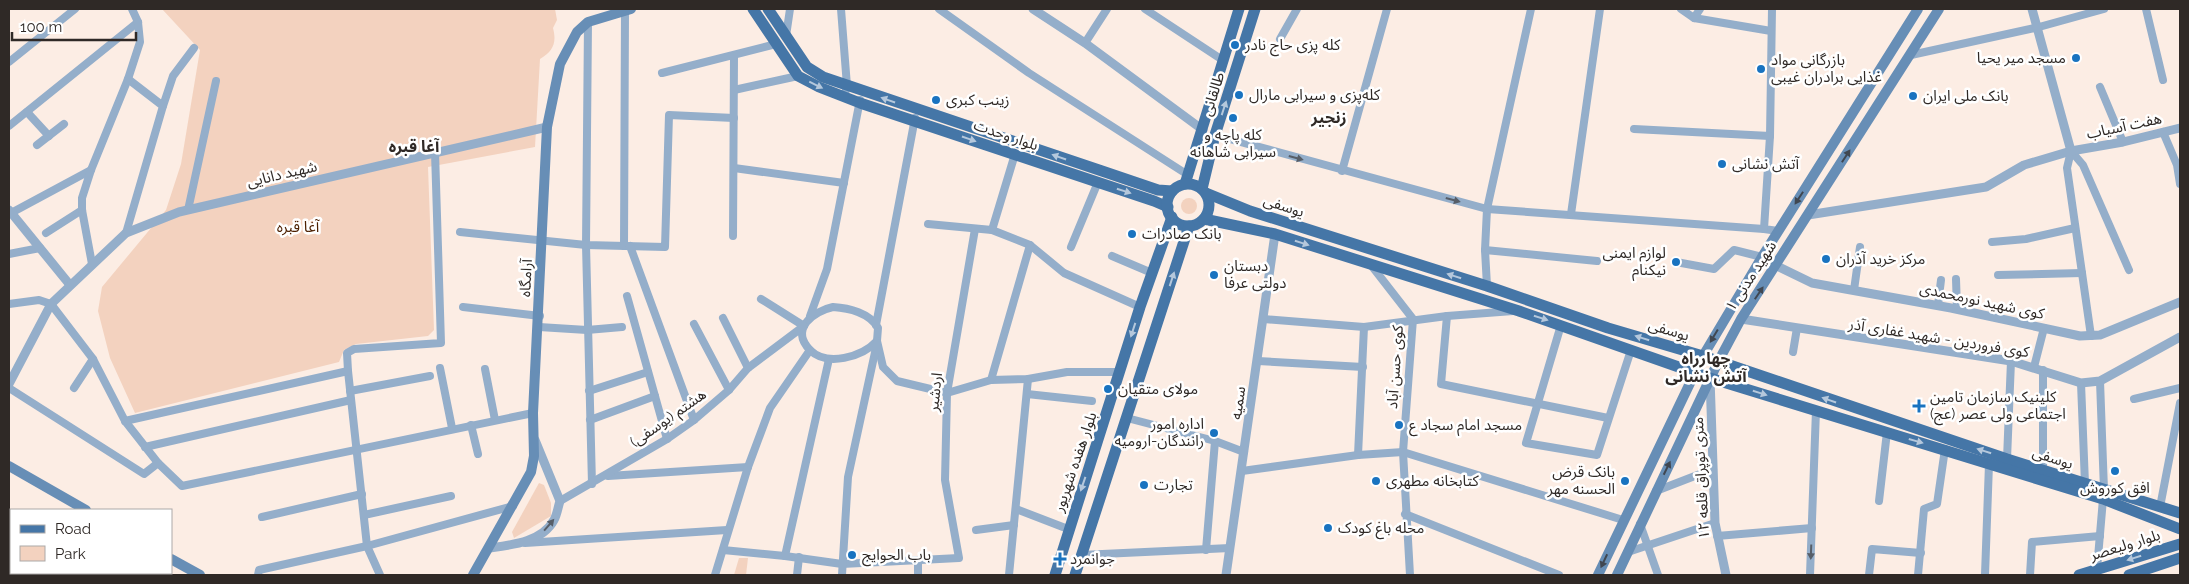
<svg xmlns="http://www.w3.org/2000/svg" width="2189" height="584" viewBox="0 0 2189 584" font-family="Raleway,'Noto Sans Arabic',sans-serif">
<style>
.green{fill:#f3d2bf}
.lines{fill:none;stroke-linecap:round;stroke-linejoin:round}
.minor{stroke:#94aeca;stroke-width:8}
.tertiary{stroke:#94aeca;stroke-width:9}
.secondary{stroke:#678eb6;stroke-width:10}
.primary{stroke:#4576a7;stroke-width:11}
.oneway{fill:#b5c8dc}
.oneway2{fill:#404751}
.oneway3{fill:#575e68}
.poi-dot{fill:#1973c0;stroke:#fff;stroke-width:2}
.labels{text-anchor:middle;stroke-width:5;stroke-linejoin:round;paint-order:stroke}
.poi-label{font-size:15px;fill:#2f2926;stroke:#fff;text-anchor:start}
.street-label{font-size:15px;fill:#2f2926;stroke:#fff}
.park-label{font-size:15px;fill:#4d2000;stroke:#fff}
.neighbourhood-label{font-size:16px;font-weight:bold;fill:#2f2926;stroke:#fff}
</style>
<rect width="100%" height="100%" fill="#fcede4"/>
<g class="green">
<path d="M162,9H555L557,20L553,28C557,43 553,51 540,59L535,147L428,167L434,330L428,336L356,344L344,350L339,362L135,413L110,358L98,311L102,287L166,210L181,164L200,50Z"/>
<circle cx="1189" cy="206" r="8"/>
<path d="M539,483L544,485L551,503V516L514,538L512,532Z"/>
<path d="M739,558H748L746,575H734Z"/>
</g>
<g class="lines">
<g class="minor">
<path d="M841,9L847,86L844,97"/>
<path d="M939,9L1029,73L1188,175"/>
<path d="M1145,9L1224,61"/>
<path d="M1681,9L1694,18L1771,31"/>
<path d="M1772,9L1770,136L1764,229L1778,231"/>
<path d="M2146,9L2163,80"/>
<path d="M1694,18L1700,9"/>
<path d="M588,22L586,245L592,484"/>
<path d="M786,36L790,9"/>
<path d="M1280,39L1297,9"/>
<path d="M1085,43L1107,9"/>
<path d="M1911,55L2039,27L2104,9"/>
<path d="M9,62L75,9"/>
<path d="M662,73L776,44"/>
<path d="M2100,87L2123,142"/>
<path d="M734,90L798,76"/>
<path d="M163,106L173,76L194,48"/>
<path d="M27,112L49,136"/>
<path d="M9,126L138,22"/>
<path d="M1634,129L1770,136"/>
<path d="M2163,132L2177,165L2180,184"/>
<path d="M1215,135L1487,209L1764,229"/>
<path d="M37,145L64,124"/>
<path d="M2071,151L2067,168L2091,336"/>
<path d="M2071,151L2083,165L2129,270"/>
<path d="M734,168L844,183"/>
<path d="M1342,171L1387,9"/>
<path d="M188,210L216,81"/>
<path d="M11,213L91,170"/>
<path d="M1571,214L1600,9"/>
<path d="M928,224L992,230L1030,245L1064,273L1140,307"/>
<path d="M992,230L1015,154"/>
<path d="M460,232L586,245L665,247L669,115L734,118"/>
<path d="M46,233L82,210"/>
<path d="M126,233L163,106L128,79"/>
<path d="M733,236L734,56"/>
<path d="M1992,242L2026,239L2075,228"/>
<path d="M624,246L625,11"/>
<path d="M630,246L694,420"/>
<path d="M1071,247L1098,182"/>
<path d="M1485,250L1597,261"/>
<path d="M9,254L40,248"/>
<path d="M1112,256L1152,273"/>
<path d="M1676,262L1714,269L1734,250L1762,257"/>
<path d="M92,264L82,210V198L91,170L128,79L140,42L138,22L132,9"/>
<path d="M1371,265L1413,319L1403,452L1410,575"/>
<path d="M1998,275L2082,273"/>
<path d="M1956,279L1957,309"/>
<path d="M1487,286L1485,250L1487,209L1531,9"/>
<path d="M1854,290L1860,247"/>
<path d="M627,296L667,439"/>
<path d="M9,304L39,300L51,304L93,359L125,421L158,463L182,486L533,413"/>
<path d="M1938,305L1941,280"/>
<path d="M463,307L540,316"/>
<path d="M833,307C849,308 870,313 878,328L877,341C862,357 827,367 810,350C789,329 814,311 833,307Z"/>
<path d="M810,316L827,269L860,100"/>
<path d="M1447,316L1441,384L1608,418"/>
<path d="M723,318L748,368"/>
<path d="M1264,319L1364,327L1447,316L1513,311"/>
<path d="M694,324L729,390"/>
<path d="M876,325L915,118"/>
<path d="M1561,325L1526,443L1597,455L1631,350"/>
<path d="M539,327L587,330L622,327"/>
<path d="M877,341L883,367L897,381L947,393L991,380L1028,379L1067,372H1120"/>
<path d="M1793,352L1797,328"/>
<path d="M1258,361L1363,367"/>
<path d="M2034,367L2044,328"/>
<path d="M440,368L452,428"/>
<path d="M485,369L495,420"/>
<path d="M2043,370V471"/>
<path d="M348,371L367,546L380,575"/>
<path d="M991,380L1030,245"/>
<path d="M2100,381L2104,490"/>
<path d="M2081,383L2085,484"/>
<path d="M9,388L144,474L158,463"/>
<path d="M74,388L93,359"/>
<path d="M350,391L430,376"/>
<path d="M589,391L648,372"/>
<path d="M1027,394L1092,401"/>
<path d="M2134,399L2180,388"/>
<path d="M1127,418L1215,441L1244,452"/>
<path d="M590,420L655,396"/>
<path d="M125,421L348,371L347,353L354,349L441,343L435,152"/>
<path d="M471,425L478,454"/>
<path d="M145,447L351,400"/>
<path d="M1358,455L1364,327"/>
<path d="M2007,459L2011,361"/>
<path d="M1242,471L1358,455L1403,452L1623,520"/>
<path d="M608,476L748,467"/>
<path d="M1656,491L1713,469"/>
<path d="M560,501L667,439L694,420L729,390L748,368L804,326L761,299"/>
<path d="M1879,501L1887,432"/>
<path d="M2160,507L2180,403"/>
<path d="M1016,509L1068,529"/>
<path d="M1405,514L1559,575"/>
<path d="M364,515L451,496"/>
<path d="M262,517L362,494"/>
<path d="M1640,524L1658,575"/>
<path d="M976,530L1014,525"/>
<path d="M1717,536L1812,528"/>
<path d="M525,543L727,530"/>
<path d="M723,550L785,556L842,564L959,558L945,480L947,393L975,229"/>
<path d="M1206,550L1215,441"/>
<path d="M1628,552L1715,523"/>
<path d="M1081,555L1230,548"/>
<path d="M785,556L829,359"/>
<path d="M918,560V575"/>
<path d="M2097,569L2103,499"/>
<path d="M58,573L59,575"/>
<path d="M156,575L160,573"/>
<path d="M258,575L259,570L367,546L513,506"/>
<path d="M715,575L748,467L770,408L810,350"/>
<path d="M797,575L799,557"/>
<path d="M842,575L848,477L877,343"/>
<path d="M1009,575L1028,379"/>
<path d="M1810,575L1816,410"/>
<path d="M1869,575L1872,549L1921,553"/>
<path d="M1918,575L1924,509L1937,504L1945,449"/>
<path d="M1985,575L1989,464"/>
<path d="M2030,575L2032,542L2100,536"/>
</g>
<g class="tertiary">
<path d="M1033,9L1085,43L1203,130"/>
<path d="M2032,9L2071,151"/>
<path d="M9,210L70,285"/>
<path d="M1808,215L1986,187L2024,165L2071,151L2123,142L2180,128"/>
<path d="M1777,266L1812,283L1951,308L2080,336L2100,335L2180,302"/>
<path d="M1741,319L2011,361L2081,383L2100,381L2180,337"/>
<path d="M1710,378L1715,523L1726,575"/>
<path d="M9,384L51,304L126,233L179,212L547,127"/>
<path d="M490,548C512,545 542,542 554,520C557,515 558,507 560,501L535,440"/>
<path d="M1226,575L1275,234"/>
</g>
<g class="secondary">
<path d="M9,466L86,510"/>
<path d="M171,559L200,575"/>
<path d="M473,575L531,472L534,456L533,413L547,127L560,64L577,32L588,22L631,9"/>
<path d="M1598,575L1703,356L1762,257L1918,9"/>
<path d="M1617,575L1718,362L1741,319L1939,9"/>
</g>
<g class="primary">
<path d="M753,9L798,76L819,87L860,103L1154,201L1168,207"/>
<path d="M768,9L807,67L823,77L1102,171L1158,190L1172,191"/>
<path d="M1185,184L1239,9"/>
<circle cx="1188" cy="205" r="21"/>
<path d="M1202,189L1215,135L1255,9"/>
<path d="M1206,193L1250,211L1487,286L1608,328L1703,356L2007,459L2180,513"/>
<path d="M1204,219L1275,234L1519,311L1710,378L2103,499L2180,529"/>
<path d="M1055,575L1140,307L1172,217"/>
<path d="M1075,575L1189,226"/>
<path d="M2079,575L2180,544"/>
<path d="M2129,575L2180,558"/>
</g>
</g>
<defs><path id="oneway-solid" d="M-6-.8H1V-3.2L6.5 0L1 3.2V.8H-6Z" transform="scale(1.25)"/></defs>
<g class="oneway">
<use href="#oneway-solid" transform="translate(816 85) rotate(26)"/>
<use href="#oneway-solid" transform="translate(888 100) rotate(-161)"/>
<use href="#oneway-solid" transform="translate(1224 108) rotate(-72)"/>
<use href="#oneway-solid" transform="translate(969 139) rotate(19)"/>
<use href="#oneway-solid" transform="translate(1059 157) rotate(-161)"/>
<use href="#oneway-solid" transform="translate(1124 191) rotate(18)"/>
<use href="#oneway-solid" transform="translate(1302 243) rotate(18)"/>
<use href="#oneway-solid" transform="translate(1454 276) rotate(-162)"/>
<use href="#oneway-solid" transform="translate(1172 279) rotate(-72)"/>
<use href="#oneway-solid" transform="translate(1541 318) rotate(18)"/>
<use href="#oneway-solid" transform="translate(1133 330) rotate(108)"/>
<use href="#oneway-solid" transform="translate(1642 338) rotate(-163)"/>
<use href="#oneway-solid" transform="translate(1760 393) rotate(17)"/>
<use href="#oneway-solid" transform="translate(1829 400) rotate(-161)"/>
<use href="#oneway-solid" transform="translate(1916 441) rotate(16)"/>
<use href="#oneway-solid" transform="translate(1984 451) rotate(-162)"/>
<use href="#oneway-solid" transform="translate(1083 484) rotate(109)"/>
<use href="#oneway-solid" transform="translate(2134 558) rotate(163)"/>
</g>
<g class="oneway2">
<use href="#oneway-solid" transform="translate(1846 156) rotate(-57)"/>
<use href="#oneway-solid" transform="translate(1799 198) rotate(123)"/>
<use href="#oneway-solid" transform="translate(1759 293) rotate(-56)"/>
<use href="#oneway-solid" transform="translate(1714 336) rotate(121)"/>
<use href="#oneway-solid" transform="translate(1667 468) rotate(-64)"/>
<use href="#oneway-solid" transform="translate(1604 561) rotate(115)"/>
</g>
<g class="oneway3">
<use href="#oneway-solid" transform="translate(1296 158) rotate(15)"/>
<use href="#oneway-solid" transform="translate(1453 200) rotate(15)"/>
<use href="#oneway-solid" transform="translate(549 525) rotate(-49)"/>
<use href="#oneway-solid" transform="translate(1811 552) rotate(92)"/>
</g>
<g class="poi-dot">
<circle cx="1235" cy="45" r="5"/>
<circle cx="2076" cy="58" r="5"/>
<circle cx="1761" cy="69" r="5"/>
<circle cx="1239" cy="95" r="5"/>
<circle cx="1913" cy="96" r="5"/>
<circle cx="936" cy="100" r="5"/>
<circle cx="1233" cy="118" r="5"/>
<circle cx="1722" cy="164" r="5"/>
<circle cx="1132" cy="234" r="5"/>
<circle cx="1826" cy="259" r="5"/>
<circle cx="1676" cy="262" r="5"/>
<circle cx="1214" cy="275" r="5"/>
<circle cx="1108" cy="389" r="5"/>
<path d="M1916.5 398.5h5v5h5v5h-5v5h-5v-5h-5v-5h5z"/>
<circle cx="1399" cy="425" r="5"/>
<circle cx="1214" cy="433" r="5"/>
<circle cx="2115" cy="471" r="5"/>
<circle cx="1376" cy="481" r="5"/>
<circle cx="1625" cy="481" r="5"/>
<circle cx="1144" cy="485" r="5"/>
<circle cx="1328" cy="528" r="5"/>
<circle cx="852" cy="555" r="5"/>
<path d="M1057.5 551.5h5v5h5v5h-5v5h-5v-5h-5v-5h5z"/>
</g>
<g class="labels">
<g class="poi-label">
<text x="1245" y="50">کله پزى حاج نادر</text>
<text x="2066" y="63" text-anchor="end">مسجد میر یحیا</text>
<text x="1771" y="65">بازرگانی مواد<tspan x="1771" dy="17">غذایی برادران غیبی</tspan></text>
<text x="1249" y="100">کله‌پزی و سیرابی مارال</text>
<text x="1923" y="101">بانک ملی ایران</text>
<text x="946" y="105">زینب کبری</text>
<text x="1233" y="140" text-anchor="middle">کله پاچه و<tspan x="1233" dy="17">سیرابی شاهانه</tspan></text>
<text x="1732" y="169">آتش نشانی</text>
<text x="1142" y="239">بانک صادرات</text>
<text x="1666" y="258" text-anchor="end">لوازم ایمنی<tspan x="1666" dy="17">نیکنام</tspan></text>
<text x="1836" y="264">مرکز خرید آذران</text>
<text x="1224" y="271">دبستان<tspan x="1224" dy="17">دولتی عرفا</tspan></text>
<text x="1118" y="394">مولای متقیان</text>
<text x="1930" y="402">کلینیک سازمان تامین<tspan x="1930" dy="17">اجتماعی ولی عصر (عج)</tspan></text>
<text x="1204" y="429" text-anchor="end">اداره امور<tspan x="1204" dy="17">رانندگان-ارومیه</tspan></text>
<text x="1409" y="430">مسجد امام سجاد ع</text>
<text x="1615" y="477" text-anchor="end">بانک قرض<tspan x="1615" dy="17">الحسنه مهر</tspan></text>
<text x="1386" y="486">کتابخانه مطهری</text>
<text x="1154" y="490">تجارت</text>
<text x="2115" y="493" text-anchor="middle">افق کوروش</text>
<text x="1338" y="533">محله باغ کودک</text>
<text x="862" y="560">باب الحوایج</text>
<text x="1070" y="564">جوانمرد</text>
</g>
<g class="street-label">
<text transform="translate(1213 94) rotate(-72)" y="5">طالقانی</text>
<text transform="translate(2124 126) rotate(-12)" y="5">هفت آسیاب</text>
<text transform="translate(1006 135) rotate(19)" y="5">بلوار وحدت</text>
<text transform="translate(282 174) rotate(-13)" y="5">شهید دانایی</text>
<text transform="translate(1284 206) rotate(18)" y="5">یوسفی</text>
<text transform="translate(1751 276) rotate(-57)" y="5">شهید مدنی ۱</text>
<text transform="translate(526 278) rotate(-87)" y="5">آرامگاه</text>
<text transform="translate(1982 301) rotate(12)" y="5">کوی شهید نورمحمدی</text>
<text transform="translate(1669 330) rotate(17)" y="5">یوسفی</text>
<text transform="translate(1939 338) rotate(9)" y="5">کوی فروردین - شهید غفاری آذر</text>
<text transform="translate(1395 367) rotate(-86)" y="5">کوی حسن آباد</text>
<text transform="translate(935 392) rotate(-84)" y="5">اردشیر</text>
<text transform="translate(1238 403) rotate(-82)" y="5">سمیه</text>
<text transform="translate(668 418) rotate(-35)" y="5">هشتم (یوسفی)</text>
<text transform="translate(2053 458) rotate(18)" y="5">یوسفی</text>
<text transform="translate(1075 462) rotate(-71)" y="5">بلوار هفده شهریور</text>
<text transform="translate(1701 478) rotate(-93)" y="5">۱۲ متری توپراق قلعه</text>
<text transform="translate(2125 545) rotate(-17)" y="5">بلوار ولیعصر</text>
</g>
<g class="park-label">
<text x="298" y="232">آغا قبره</text>
</g>
<g class="neighbourhood-label">
<text x="1329" y="123">زنجیر</text>
<text x="414" y="152">آغا قبره</text>
<text x="1706" y="364">چهارراه<tspan x="1706" dy="18">آتش نشانی</tspan></text>
</g>
</g>
<rect width="2189" height="584" fill="none" stroke="#2f2926" stroke-width="20"/>
<rect x="10" y="509" width="162" height="65" fill="#ffffff" stroke="#aca9a8"/>
<rect x="20" y="525" width="25" height="8" fill="#4576a7" stroke="#aca9a8"/>
<text x="55" y="534" font-size="15" fill="#2f2926">Road</text>
<rect x="20" y="546" width="25" height="15" fill="#f3d2bf" stroke="#aca9a8"/>
<text x="55" y="559" font-size="15" fill="#2f2926">Park</text>
<path d="M12 32v8h124v-8" fill="none" stroke="#2f2926" stroke-width="2.5"/>
<text x="20" y="32" font-size="15" fill="#2f2926" stroke="#ffffff" stroke-width="4" paint-order="stroke">100 m</text>
</svg>
